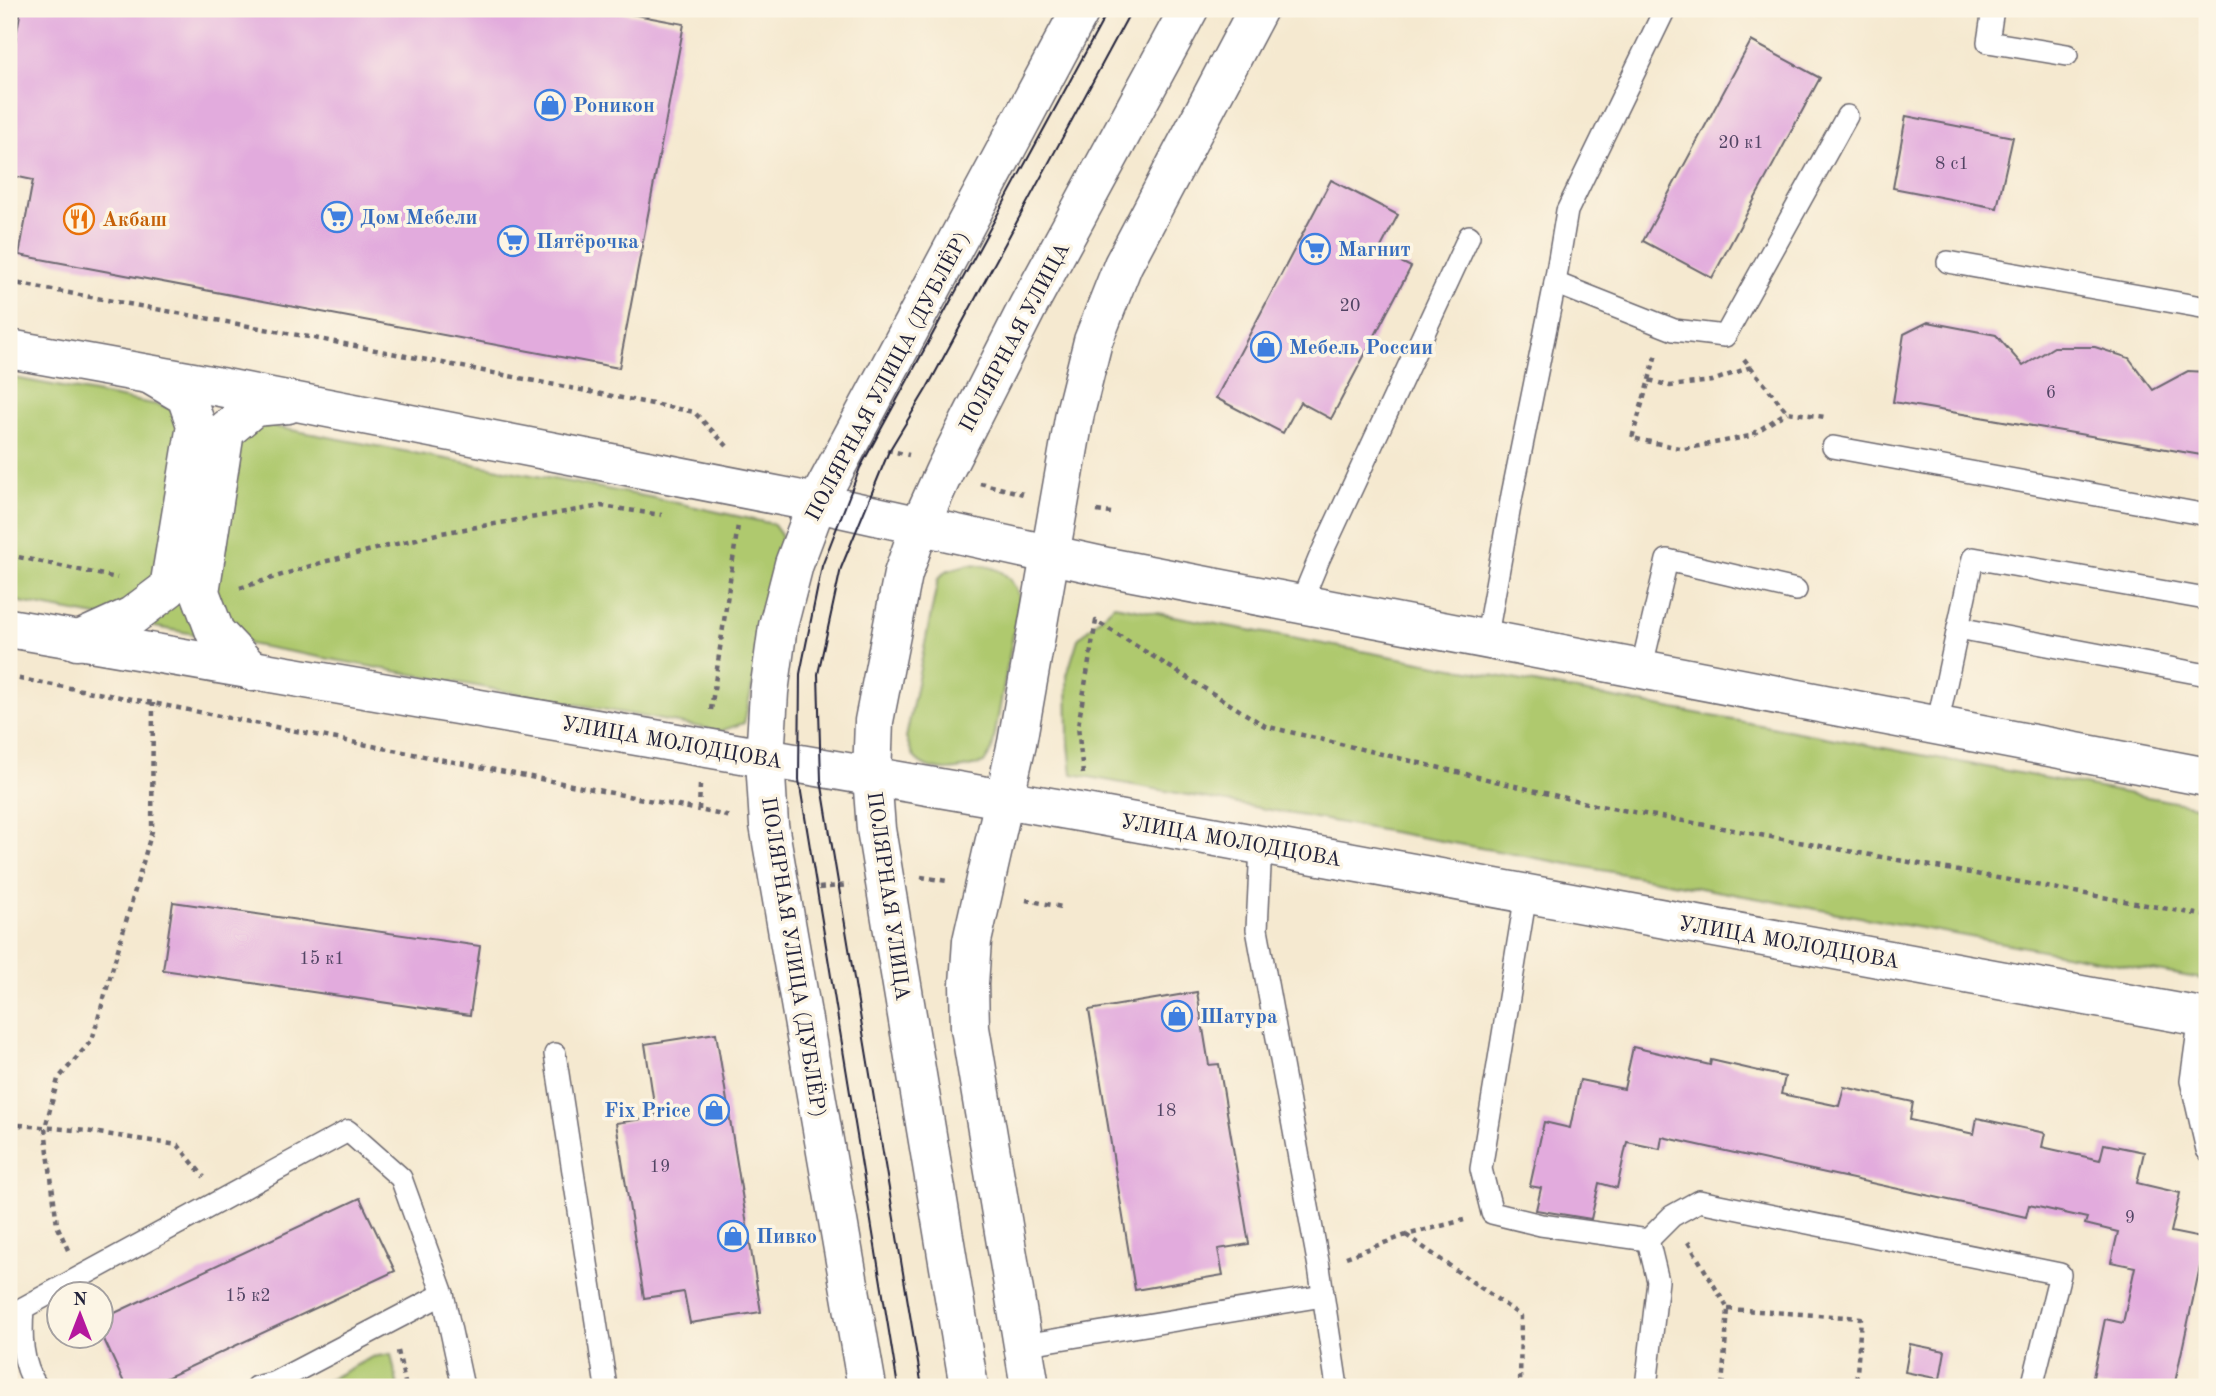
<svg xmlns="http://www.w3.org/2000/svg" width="2216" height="1396" viewBox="0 0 2216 1396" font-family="'Old Standard TT',serif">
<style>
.green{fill:#afc96e;stroke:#687654;stroke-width:2}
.building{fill:#e2abdd}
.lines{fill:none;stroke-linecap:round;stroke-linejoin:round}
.service-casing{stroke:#6c686f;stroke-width:24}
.minor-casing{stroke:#6c686f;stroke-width:41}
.tertiary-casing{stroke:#6c686f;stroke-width:41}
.secondary-casing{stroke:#6c686f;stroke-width:41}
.path{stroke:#6c686f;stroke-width:4.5;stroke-dasharray:5 5;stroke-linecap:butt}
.service{stroke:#fff;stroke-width:21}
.minor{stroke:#fff;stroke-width:38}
.tertiary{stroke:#fff;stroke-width:38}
.secondary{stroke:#fff;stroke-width:38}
.tram{stroke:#22223b;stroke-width:2}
.labels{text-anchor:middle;stroke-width:7;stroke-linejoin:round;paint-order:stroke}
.number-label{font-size:18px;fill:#524464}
.shop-label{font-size:21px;font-weight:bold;fill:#366cbe;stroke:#fcf5e5;text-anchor:start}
.food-label{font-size:21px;font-weight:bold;fill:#c56008;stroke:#fcf5e5;text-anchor:start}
.street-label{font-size:21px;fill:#22223b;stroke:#fcf5e5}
</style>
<rect width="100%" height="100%" fill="#fcf5e5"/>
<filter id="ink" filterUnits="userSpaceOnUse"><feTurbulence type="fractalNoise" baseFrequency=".0143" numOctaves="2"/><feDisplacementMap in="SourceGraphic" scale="14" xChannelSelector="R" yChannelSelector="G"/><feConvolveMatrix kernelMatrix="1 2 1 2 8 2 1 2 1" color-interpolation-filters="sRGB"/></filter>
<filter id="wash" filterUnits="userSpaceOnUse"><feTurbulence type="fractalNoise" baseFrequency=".00686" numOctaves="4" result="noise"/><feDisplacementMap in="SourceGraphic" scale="28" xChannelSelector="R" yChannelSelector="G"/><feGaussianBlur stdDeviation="1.57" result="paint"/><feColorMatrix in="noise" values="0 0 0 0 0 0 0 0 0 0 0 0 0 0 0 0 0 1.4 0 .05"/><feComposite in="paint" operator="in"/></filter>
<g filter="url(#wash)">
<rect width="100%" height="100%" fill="#f5e9d0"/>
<g class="green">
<path d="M9,377L654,498L773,524L781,535L783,550L744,723L721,731L9,600Z"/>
<path d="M970,564C997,566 1010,572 1020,598L992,750L984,763C963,769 933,777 915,758C911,754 909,744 906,738L938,579L946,571Z"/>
<path d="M1114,605L2207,808V980L1072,774L1068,734L1067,675L1078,639Z"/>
<path d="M391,1354L398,1387H315L372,1357Z"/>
</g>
<g id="blocks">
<g class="building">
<path d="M21,9H604L684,24L619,368L19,255L33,180L9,175V75Z"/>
<path d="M1751,41L1820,78L1712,278L1643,241Z"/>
<path d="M1906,116L2013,137L1997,208L1893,188Z"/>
<path d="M1331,180L1398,215L1379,251L1411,267L1331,419L1300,402L1283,433L1216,398Z"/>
<path d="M1928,322L1996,335L2023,366L2054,347H2095L2129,358L2153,390L2188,371L2207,372V456L1893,402L1904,334Z"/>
<path d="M173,902L480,946L470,1015L163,970Z"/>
<path d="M1197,992L1209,1065L1219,1064L1249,1244L1218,1249L1223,1275L1135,1290L1089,1010Z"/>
<path d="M716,1033L761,1312L690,1323L684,1292L644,1298L616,1123L656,1117L645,1044Z"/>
<path d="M1633,1047L1710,1065L1711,1060L1785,1077L1781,1094L1839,1106L1844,1087L1913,1102L1910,1120L1974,1134L1977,1118L2045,1133L2042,1147L2100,1160L2104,1144L2144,1152L2137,1183L2180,1193L2171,1232L2206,1239L2174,1387H2091L2105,1319L2123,1323L2135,1267L2111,1262L2118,1232L2085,1224L2087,1218L2029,1205L2026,1217L1662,1137L1660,1149L1627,1142L1617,1188L1599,1183L1591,1219L1536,1210L1541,1188L1530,1186L1544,1122L1570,1128L1580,1080L1624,1089Z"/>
<path d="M360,1198L395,1271L147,1387H126L102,1335V1319Z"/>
<path d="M1910,1344L1945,1351L1940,1379L1905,1372Z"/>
</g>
</g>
</g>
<g filter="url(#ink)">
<use href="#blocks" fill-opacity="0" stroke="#6c686f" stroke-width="2"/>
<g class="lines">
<g class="service-casing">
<g id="service">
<path d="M1993,9L1988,42L2067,55"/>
<path d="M1948,262L2207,308"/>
<path d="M1555,283L1674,330L1725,336L1847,116"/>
<path d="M1833,447L2207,515"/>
<path d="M1300,605L1319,559L1469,236"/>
<path d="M1958,628L2207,675"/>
<path d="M1486,641L1512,495L1555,283L1567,211L1665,9"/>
<path d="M1641,670L1667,560L1796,590"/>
<path d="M1937,726L1973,558L2200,598"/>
<path d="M1261,846L1257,929L1319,1267L1337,1387"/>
<path d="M1526,894L1481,1169L1492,1213L1541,1225L1648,1240"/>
<path d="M2200,1016L2191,1081L2207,1150"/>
<path d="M555,1054L606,1387"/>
<path d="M1648,1240L1672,1216L1699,1201L2060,1274L2032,1387"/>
<path d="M443,1294L463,1387"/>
<path d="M1023,1345L1323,1296"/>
<path d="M37,1387C21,1363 21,1336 23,1308L348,1131L401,1178L443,1294L273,1383L256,1387"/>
<path d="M1646,1387L1658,1281L1648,1240"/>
</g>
</g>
<g class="minor-casing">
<path id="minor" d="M867,1387L769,825L765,759L769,692L778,626L794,564L817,503L1081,9"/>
</g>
<g class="tertiary-casing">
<g id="tertiary">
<path d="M9,349L215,386L817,503L1107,567L2207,777"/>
<path d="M9,628L1085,813L2207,1018"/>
<path d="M77,641L132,616L169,588L196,425L186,396L154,377"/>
<path d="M253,672L215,632L200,592L225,431L254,407L288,404"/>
</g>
</g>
<g class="secondary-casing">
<g id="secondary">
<path d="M969,1387L876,829L872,776L874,721L903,574L920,525L945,470L1027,308L1189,9"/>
<path d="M1030,1387L970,1028L969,984L972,941L1017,743L1075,413L1093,341L1123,265L1258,9"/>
</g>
</g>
<g class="path">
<path d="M9,282L314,338L694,412L727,446"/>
<path d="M1744,359L1787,412L1825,417"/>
<path d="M1751,367L1712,381L1670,386L1649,380L1632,438L1684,449L1750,436L1787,412"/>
<path d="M1649,380L1656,354"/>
<path d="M887,450L909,455"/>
<path d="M980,483L1023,494"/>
<path d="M1097,511L1111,513"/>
<path d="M9,555L117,578"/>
<path d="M240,588L323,562L441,533L601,506L662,515"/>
<path d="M9,677L153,703L699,810"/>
<path d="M711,710L738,525"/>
<path d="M1083,774L1078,726L1096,621L1265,726L1595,805L2207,916"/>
<path d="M700,785L699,810L731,817"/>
<path d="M921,877L947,881"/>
<path d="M819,888L849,885"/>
<path d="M1026,900L1062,907"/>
<path d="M9,1124L86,1131L178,1145L204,1177"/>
<path d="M1406,1235L1521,1316L1520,1387"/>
<path d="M1688,1242L1728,1309L1722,1387"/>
<path d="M68,1250L57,1225L45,1128L58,1079L92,1040L152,831L153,703"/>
<path d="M1346,1257L1406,1235L1464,1220"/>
<path d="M1728,1309L1861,1318L1856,1387"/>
<path d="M398,1351L406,1387"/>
</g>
<use href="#service" class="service"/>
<use href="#minor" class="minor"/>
<use href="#tertiary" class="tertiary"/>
<use href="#secondary" class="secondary"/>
<g class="tram">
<path d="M898,1387L799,780L800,674L822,566L860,468L1109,9"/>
<path d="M922,1387L821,780L818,674L841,568L889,451L927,388L1132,9"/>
</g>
</g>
</g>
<defs>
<g id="shop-ring" transform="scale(1.575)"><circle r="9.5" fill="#fcf5e5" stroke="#3f7fe0" stroke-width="1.5"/><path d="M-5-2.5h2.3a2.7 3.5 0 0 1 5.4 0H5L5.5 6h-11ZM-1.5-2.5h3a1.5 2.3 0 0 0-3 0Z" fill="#3f7fe0"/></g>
<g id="supermarket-ring" transform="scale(1.575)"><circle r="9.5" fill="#fcf5e5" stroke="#3f7fe0" stroke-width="1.5"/><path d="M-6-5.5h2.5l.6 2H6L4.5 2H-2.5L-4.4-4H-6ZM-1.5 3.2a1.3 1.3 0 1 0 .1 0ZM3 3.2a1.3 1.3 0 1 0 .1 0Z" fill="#3f7fe0"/></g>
<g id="restaurant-ring" transform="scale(1.575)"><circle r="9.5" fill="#fcf5e5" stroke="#e8710a" stroke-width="1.5"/><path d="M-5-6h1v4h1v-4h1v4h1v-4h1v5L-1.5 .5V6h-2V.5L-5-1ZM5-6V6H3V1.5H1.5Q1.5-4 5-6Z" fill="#e8710a"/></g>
</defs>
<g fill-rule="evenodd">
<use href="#shop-ring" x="550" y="105"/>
<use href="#supermarket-ring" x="337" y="217"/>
<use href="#restaurant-ring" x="79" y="219"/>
<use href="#supermarket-ring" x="513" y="241"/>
<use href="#supermarket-ring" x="1315" y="249"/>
<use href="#shop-ring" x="1266" y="347"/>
<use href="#shop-ring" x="1177" y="1016"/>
<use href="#shop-ring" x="714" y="1110"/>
<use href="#shop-ring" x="733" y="1236"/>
</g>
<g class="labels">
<g class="number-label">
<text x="1741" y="148">20 к1</text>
<text x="1952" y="169">8 с1</text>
<text x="1350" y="311">20</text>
<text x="2051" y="398">6</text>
<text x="322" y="964">15 к1</text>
<text x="1166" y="1116">18</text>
<text x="660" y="1172">19</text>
<text x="2130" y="1223">9</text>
<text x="248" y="1301">15 к2</text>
</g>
<g class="shop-label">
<text x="573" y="112">Роникон</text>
<text x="360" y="224">Дом Мебели</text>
<text x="536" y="248">Пятёрочка</text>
<text x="1338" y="256">Магнит</text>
<text x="1289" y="354">Мебель России</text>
<text x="1200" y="1023">Шатура</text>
<text x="691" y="1117" text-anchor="end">Fix Price</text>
<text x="756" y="1243">Пивко</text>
</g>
<g class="food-label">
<text x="102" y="226">Акбаш</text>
</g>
<g class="street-label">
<text transform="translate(1014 337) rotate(-62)" y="7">ПОЛЯРНАЯ УЛИЦА</text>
<text transform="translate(887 376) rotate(-62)" y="7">ПОЛЯРНАЯ УЛИЦА (ДУБЛЁР)</text>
<text transform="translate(672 742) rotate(10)" y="7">УЛИЦА МОЛОДЦОВА</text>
<text transform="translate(1231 840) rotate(10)" y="7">УЛИЦА МОЛОДЦОВА</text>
<text transform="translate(889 896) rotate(82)" y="7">ПОЛЯРНАЯ УЛИЦА</text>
<text transform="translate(1789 942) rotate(10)" y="7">УЛИЦА МОЛОДЦОВА</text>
<text transform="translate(794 957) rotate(81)" y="7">ПОЛЯРНАЯ УЛИЦА (ДУБЛЁР)</text>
</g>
</g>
<rect width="2216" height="1396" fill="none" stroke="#fcf5e5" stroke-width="35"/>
<g transform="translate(80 1315)"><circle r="33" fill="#fcf5e5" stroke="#a5a1a1" stroke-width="2"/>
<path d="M0-5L12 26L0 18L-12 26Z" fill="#b5179e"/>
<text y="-10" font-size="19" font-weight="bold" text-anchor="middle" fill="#22223b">N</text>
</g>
</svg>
